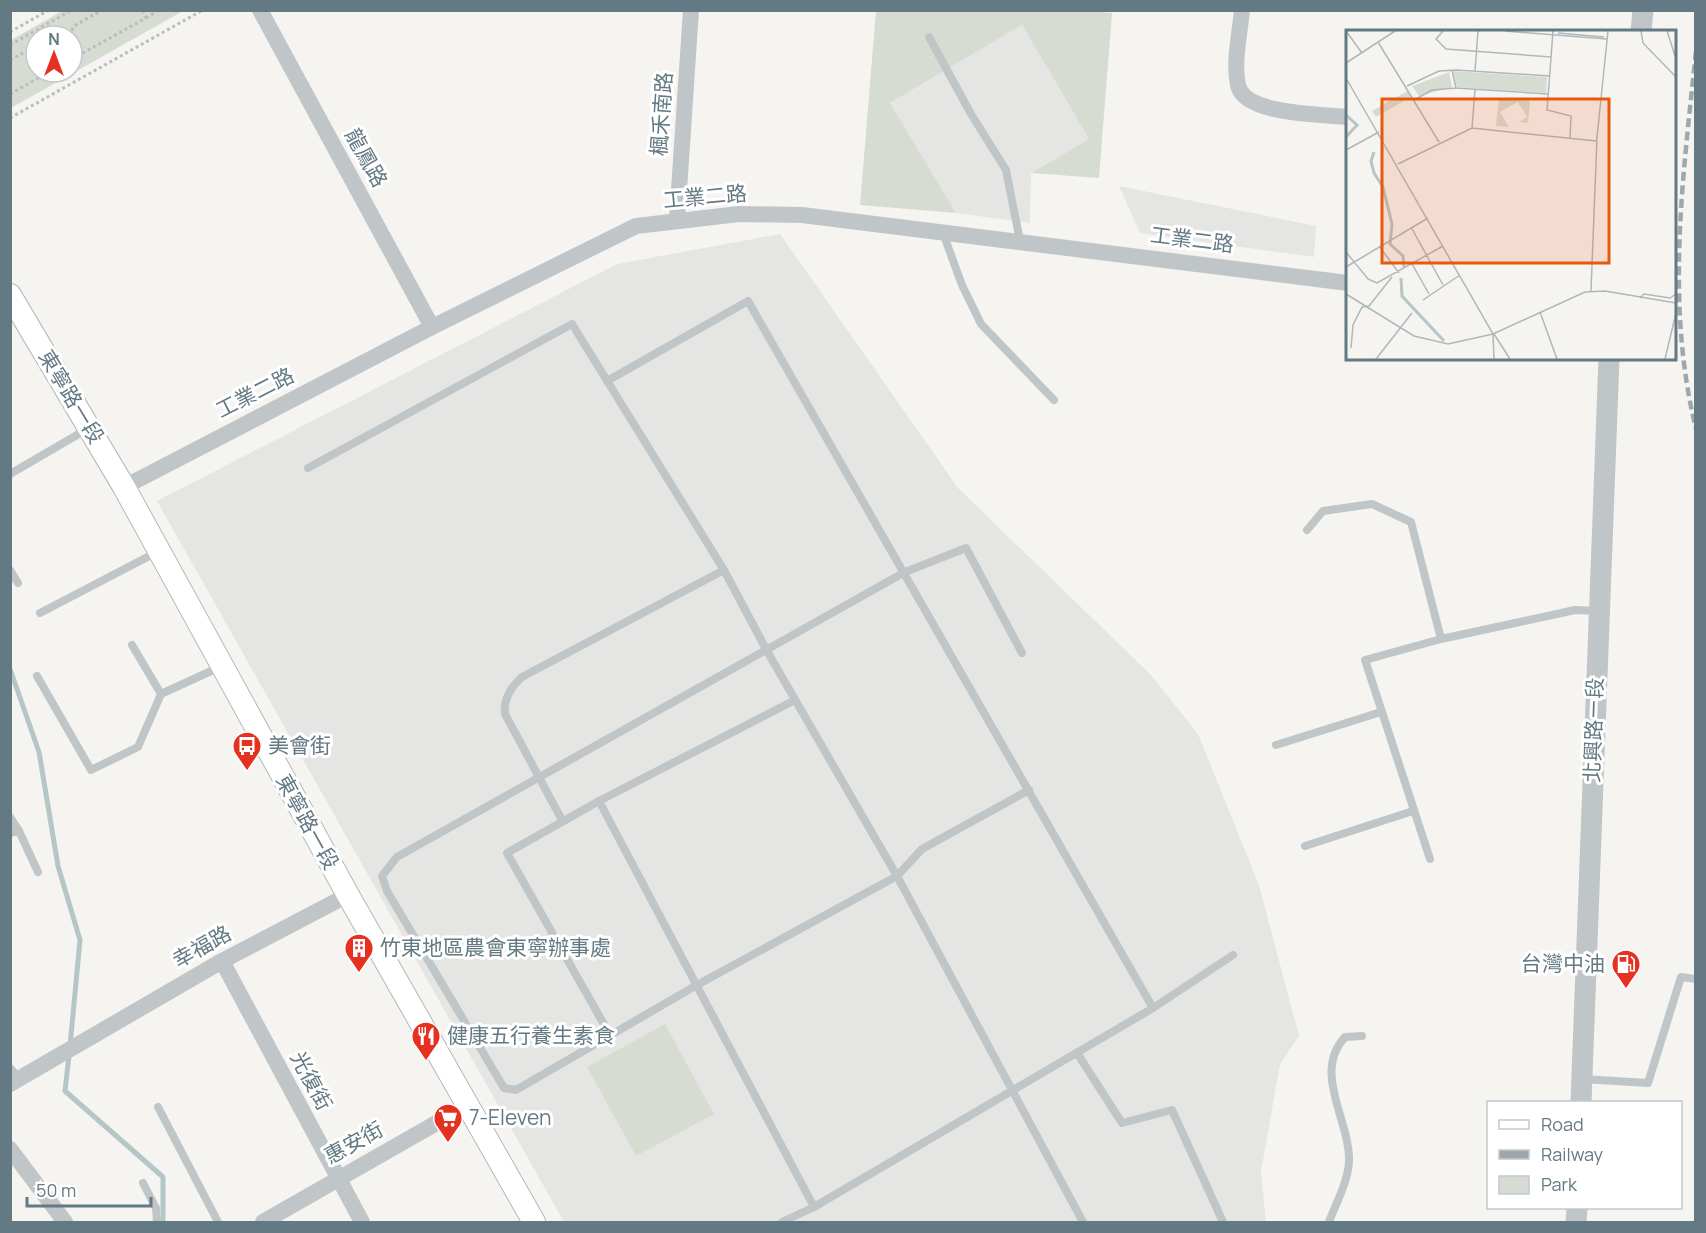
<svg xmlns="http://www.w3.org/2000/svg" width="1706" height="1233" viewBox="0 0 1706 1233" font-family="Manrope,'Noto Sans TC',sans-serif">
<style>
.built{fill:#e5e6e4}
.green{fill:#d7dcd2;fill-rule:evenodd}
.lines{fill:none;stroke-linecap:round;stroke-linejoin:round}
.stream{stroke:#b5c6c7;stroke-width:5}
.secondary-casing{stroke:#b2b9bc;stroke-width:24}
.path{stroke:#babdbf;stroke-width:3;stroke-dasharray:3 3;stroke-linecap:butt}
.service{stroke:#c0c5c7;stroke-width:8}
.minor{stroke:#c0c5c7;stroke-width:16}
.tertiary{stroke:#c0c5c7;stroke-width:21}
.secondary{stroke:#fff;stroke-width:22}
.rail{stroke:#9ea7ab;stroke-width:4.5;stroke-dasharray:9 4.5;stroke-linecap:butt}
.labels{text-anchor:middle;stroke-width:6;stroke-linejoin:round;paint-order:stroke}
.street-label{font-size:21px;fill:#637983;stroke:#fff}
.poi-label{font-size:21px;fill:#637983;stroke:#fff;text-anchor:start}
.inset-river{fill:none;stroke:#b5c6c7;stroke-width:3}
.inset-road{fill:none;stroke:#aeb8bb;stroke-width:1.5}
.view{fill:#e8590c;fill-opacity:0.15;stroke:#e8590c;stroke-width:3}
.inset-edge{fill:none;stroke:#637983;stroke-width:3}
</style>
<rect width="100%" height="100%" fill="#f5f4f1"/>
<g class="built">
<path d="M1022,25L1089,139L1031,173L1030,223L956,213L890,103Z"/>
<path d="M1119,186L1316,226L1314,257L1140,233Z"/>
<path d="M780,234L958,488L1151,675L1198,734L1259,885L1299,1036L1280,1064L1261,1172L1266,1222H564L157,501L617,264Z"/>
</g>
<g class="green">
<path d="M1076,10L1112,13L1099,178L1031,173L1089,139L1022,25L890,103L956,213L860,205L876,11Z"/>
<path d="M62,11V10L183,11L11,108V40ZM36,36H72V72H36Z"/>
<path d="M665,1024L714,1114L636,1156L587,1067Z"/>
</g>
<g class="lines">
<g class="stream">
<path d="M10,669L39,752L58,866L80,940L70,1046"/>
<path d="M69,1055L65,1091L163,1177V1222"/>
</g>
<g class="secondary-casing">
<path id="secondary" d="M10,295L124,487L348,895L534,1222"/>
</g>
<g class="path">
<path d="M146,18L159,10"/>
<path d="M10,32L49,10"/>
<path d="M69,36L74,26L102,10"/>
<path d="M10,45L72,10"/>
<path d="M72,59L146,18L142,10"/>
<path d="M10,60L36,46"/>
<path d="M10,94L49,72"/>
<path d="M10,118L203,10"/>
</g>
<g class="service">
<path d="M929,37L971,114L1006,170L1020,241"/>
<path d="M943,233L962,285L981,324L1054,400"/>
<path d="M607,381L748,301L1153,1008"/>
<path d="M308,468L572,324L724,570"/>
<path d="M10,474L89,428"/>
<path d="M1307,530L1323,511L1372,504L1411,522L1441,639L1575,610L1598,611"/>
<path d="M10,570L18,583"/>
<path d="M40,613L159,551"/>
<path d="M132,645L161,694"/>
<path d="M1022,653L966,548L905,572L397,857L382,876L387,891L504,1088L516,1090L697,985L897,876L922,849L1029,790"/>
<path d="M37,676L91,770L138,747L161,694L222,666"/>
<path d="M1276,745L1381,712"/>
<path d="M599,801L507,853L610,1035"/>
<path d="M10,817L19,831L10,833"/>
<path d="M562,820L505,714C503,699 511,687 522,677L724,570L767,651L897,876L1083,1222"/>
<path d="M19,831L38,872"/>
<path d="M1305,846L1413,811"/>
<path d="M1430,859L1365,660L1441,639"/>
<path d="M1077,1053L1122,1123L1172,1110L1223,1222"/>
<path d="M10,1068L19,1078"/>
<path d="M1582,1079L1648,1083L1681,977L1696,979"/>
<path d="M158,1107L218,1222"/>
<path d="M143,1183L156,1208L157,1222"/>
<path d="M814,1207L1153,1008L1233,955"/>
<path d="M782,1222L814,1207L599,801L795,700"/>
<path d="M1329,1222C1336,1203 1348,1182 1349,1161C1350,1120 1312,1073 1345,1037L1362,1036"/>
</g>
<g class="minor">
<path d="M260,10L432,327"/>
<path d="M1242,10C1240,33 1233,62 1238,85C1244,115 1321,114 1348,117"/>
<path d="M677,220L691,10"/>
<path d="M124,487L432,327L636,226L739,214L802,215L1348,283"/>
<path d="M222,961L362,1222"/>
<path d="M10,1084L222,961L348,895"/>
<path d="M10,1149L65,1222"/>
<path d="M263,1222L468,1105"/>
</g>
<g class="tertiary">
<path d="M1641,32L1643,10"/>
<path d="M1581,1102L1609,358"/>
<path d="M1576,1222L1577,1208"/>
</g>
<use href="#secondary" class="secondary"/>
<path class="rail" d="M1696,51C1683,178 1665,303 1696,429"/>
</g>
<defs>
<g id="bus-pin" transform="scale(1.5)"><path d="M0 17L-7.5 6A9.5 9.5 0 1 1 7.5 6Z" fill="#e63120" stroke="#fff"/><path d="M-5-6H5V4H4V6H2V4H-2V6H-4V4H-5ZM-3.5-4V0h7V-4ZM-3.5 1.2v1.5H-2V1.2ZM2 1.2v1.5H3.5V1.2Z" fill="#fff"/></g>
<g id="building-pin" transform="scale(1.5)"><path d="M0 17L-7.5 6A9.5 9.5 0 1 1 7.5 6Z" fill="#e63120" stroke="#fff"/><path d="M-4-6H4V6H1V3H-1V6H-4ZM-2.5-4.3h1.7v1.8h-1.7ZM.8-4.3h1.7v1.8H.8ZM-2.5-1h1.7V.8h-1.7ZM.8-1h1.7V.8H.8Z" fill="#fff"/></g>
<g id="fuel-pin" transform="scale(1.5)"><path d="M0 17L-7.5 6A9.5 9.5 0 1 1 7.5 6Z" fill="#e63120" stroke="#fff"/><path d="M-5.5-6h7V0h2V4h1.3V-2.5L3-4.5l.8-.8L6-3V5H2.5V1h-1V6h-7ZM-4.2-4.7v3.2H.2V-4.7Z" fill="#fff"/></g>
<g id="restaurant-pin" transform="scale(1.5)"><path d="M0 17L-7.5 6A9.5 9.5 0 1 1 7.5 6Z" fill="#e63120" stroke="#fff"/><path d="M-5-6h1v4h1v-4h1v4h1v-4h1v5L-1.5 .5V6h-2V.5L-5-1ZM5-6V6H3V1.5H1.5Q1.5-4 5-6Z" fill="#fff"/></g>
<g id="supermarket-pin" transform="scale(1.5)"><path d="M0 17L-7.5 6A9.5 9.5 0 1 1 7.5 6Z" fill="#e63120" stroke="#fff"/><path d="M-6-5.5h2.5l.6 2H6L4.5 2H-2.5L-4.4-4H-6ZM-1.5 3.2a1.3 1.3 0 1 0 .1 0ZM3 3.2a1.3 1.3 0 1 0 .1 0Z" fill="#fff"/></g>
</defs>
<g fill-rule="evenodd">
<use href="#bus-pin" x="247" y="746"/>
<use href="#building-pin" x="359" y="948"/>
<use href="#fuel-pin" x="1626" y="964"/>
<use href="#restaurant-pin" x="426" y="1036"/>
<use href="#supermarket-pin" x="448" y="1118"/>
</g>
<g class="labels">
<g class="street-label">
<text transform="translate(662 114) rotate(-86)" y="7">楓禾南路</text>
<text transform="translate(366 158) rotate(61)" y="7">龍鳳路</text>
<text transform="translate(705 197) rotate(-5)" y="7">工業二路</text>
<text transform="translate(1192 240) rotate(7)" y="7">工業二路</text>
<text transform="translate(255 393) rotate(-27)" y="7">工業二路</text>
<text transform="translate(71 397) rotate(59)" y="7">東寧路一段</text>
<text transform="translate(1594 730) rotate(-88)" y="7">北興路ㄧ段</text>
<text transform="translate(307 822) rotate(61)" y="7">東寧路一段</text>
<text transform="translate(202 947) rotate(-29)" y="7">幸福路</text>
<text transform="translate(311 1081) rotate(62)" y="7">光復街</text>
<text transform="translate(354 1143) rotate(-29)" y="7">惠安街</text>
</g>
<g class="poi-label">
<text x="268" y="753">美會街</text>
<text x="380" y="955">竹東地區農會東寧辦事處</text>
<text x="1605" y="971" text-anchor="end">台灣中油</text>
<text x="447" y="1043">健康五行養生素食</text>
<text x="469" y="1125">7-Eleven</text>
</g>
</g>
<g transform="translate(1346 30)">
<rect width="330" height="330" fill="#f5f4f1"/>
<path d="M107,41L201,47L200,63L111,57ZM103,42L106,57L73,66L66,56ZM61,61L65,67L30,87L26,81ZM153,68L184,71L182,93L173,92L181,87L172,72L154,82L163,97L150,96Z" fill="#d7dcd2"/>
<path class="inset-river" d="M0,85L11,95L0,107M28,122L25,131L28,143L37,157L46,194L44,214L57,226L58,237M55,248L56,266L98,311"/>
<path class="inset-road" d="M0,1L16,23M97,1L90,9L100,19L205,27M159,1L261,9M207,1L201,80L225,86L224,108M295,1L297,13L330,47M321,1L330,29M212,3L258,7M32,12L93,112M0,33L49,1M106,40L110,58M129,41L132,1M0,48L147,304L148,329M61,56L93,41L110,40L204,46M70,69L86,60L110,58L202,64M126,98L129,59M0,120L33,102M52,134L126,98L250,111M65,197L97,255M33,216L53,243M0,222L22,249L31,253L97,216M66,234L83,264M0,237L82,188M245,261L251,107L262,1M0,264L68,306L102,314L147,304L239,262L259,261L330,273M294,268L298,264L324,268L330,264M77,270L114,245M194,282L211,329M148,304L164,329M5,318L7,295L16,277L23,276L46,247M30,329L66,283M319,329L330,283"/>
<path class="view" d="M36,69H263V233H36Z"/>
<rect width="330" height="330" class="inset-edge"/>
</g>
<rect width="1706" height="1233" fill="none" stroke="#637983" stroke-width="24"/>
<rect x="1487" y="1101" width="195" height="108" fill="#ffffff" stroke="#c1c9cd" stroke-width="1.5"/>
<rect x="1499" y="1120" width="30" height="9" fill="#ffffff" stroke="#c1c9cd" stroke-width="1.5"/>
<text x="1541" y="1131" font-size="18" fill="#637983">Road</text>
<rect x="1499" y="1150" width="30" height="9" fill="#9ea7ab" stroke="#c1c9cd" stroke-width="1.5"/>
<text x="1541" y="1161" font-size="18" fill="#637983">Railway</text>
<rect x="1499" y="1176" width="30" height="18" fill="#d7dcd2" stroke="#c1c9cd" stroke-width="1.5"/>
<text x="1541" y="1191" font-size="18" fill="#637983">Park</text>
<g transform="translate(54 54)"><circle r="28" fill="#ffffff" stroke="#c1c9cd" stroke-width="1.5"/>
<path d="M0-4.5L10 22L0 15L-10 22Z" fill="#e63120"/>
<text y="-9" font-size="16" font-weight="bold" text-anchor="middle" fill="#637983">N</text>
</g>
<path d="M27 1197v9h124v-9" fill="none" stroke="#637983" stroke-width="3"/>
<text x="36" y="1197" font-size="18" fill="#637983" stroke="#ffffff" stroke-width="4.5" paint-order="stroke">50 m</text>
</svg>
